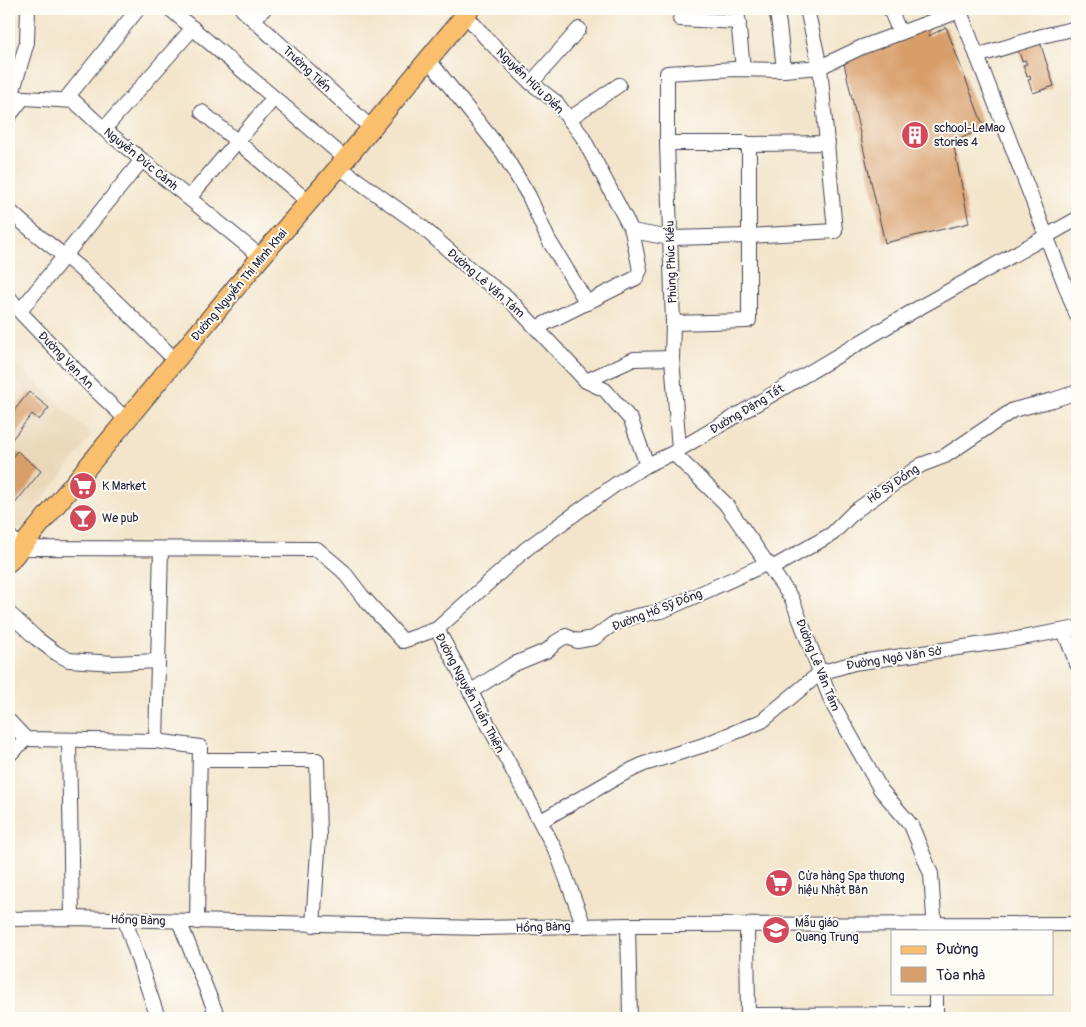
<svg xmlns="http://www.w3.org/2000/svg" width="1086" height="1027" viewBox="0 0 1086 1027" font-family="Pangolin,sans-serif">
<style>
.built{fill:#ead8ba}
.building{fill:#d89e6b}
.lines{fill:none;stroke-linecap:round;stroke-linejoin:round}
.minor-casing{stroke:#413f51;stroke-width:16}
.major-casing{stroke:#413f51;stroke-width:21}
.minor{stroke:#fff;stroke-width:14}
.major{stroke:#f9bf6d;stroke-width:19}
.labels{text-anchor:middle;stroke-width:4;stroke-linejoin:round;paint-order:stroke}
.street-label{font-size:12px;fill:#22223b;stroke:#fdfcf7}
.poi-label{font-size:12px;fill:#22223b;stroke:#fdfcf7;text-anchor:start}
</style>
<rect width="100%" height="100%" fill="#fdfcf7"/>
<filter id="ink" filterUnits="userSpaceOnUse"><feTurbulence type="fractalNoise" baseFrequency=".02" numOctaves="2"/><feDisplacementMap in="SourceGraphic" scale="10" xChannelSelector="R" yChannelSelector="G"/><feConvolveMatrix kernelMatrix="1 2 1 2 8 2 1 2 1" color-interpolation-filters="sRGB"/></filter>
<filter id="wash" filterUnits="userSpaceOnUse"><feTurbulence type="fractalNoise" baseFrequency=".0096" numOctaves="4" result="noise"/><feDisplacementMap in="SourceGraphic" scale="20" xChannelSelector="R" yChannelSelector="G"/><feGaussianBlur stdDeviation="1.12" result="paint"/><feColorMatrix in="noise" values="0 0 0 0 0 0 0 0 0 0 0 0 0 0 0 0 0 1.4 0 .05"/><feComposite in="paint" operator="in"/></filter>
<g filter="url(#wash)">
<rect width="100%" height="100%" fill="#f3e5cb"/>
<path class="built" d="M9,356L92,436L20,529L9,520Z"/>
<g id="blocks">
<g class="building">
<path d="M928,26L929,36L946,27L984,128L953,142L969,223L885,243L843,59Z"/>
<path d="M1039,39L1054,86L1033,93L1028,80L1031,79L1030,75L1027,76L1023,65L1027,64L1025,60L1022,61L1017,47Z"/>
<path d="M29,392L49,408L39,420L32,414L9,443V417Z"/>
<path d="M17,451L41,471L9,511V462Z"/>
</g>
</g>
</g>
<g filter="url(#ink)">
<use href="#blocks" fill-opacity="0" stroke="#413f51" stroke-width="1"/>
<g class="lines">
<g class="minor-casing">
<g id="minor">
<path d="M170,9L346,159"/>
<path d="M242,9L371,128"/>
<path d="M737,9L743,69"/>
<path d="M776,9L779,25L784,70"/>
<path d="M890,9L900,33"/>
<path d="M959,9L1077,316"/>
<path d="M465,14L485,37L531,83L556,102L582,136L632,231L640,270L636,278L536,328"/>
<path d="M254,19L264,9"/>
<path d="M680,19L739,22"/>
<path d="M977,56L1042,36L1077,28"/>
<path d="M428,59L503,153L529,196L548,239L587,303"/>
<path d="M531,83L579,29"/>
<path d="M9,97L74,101L104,129L261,257"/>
<path d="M11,97L27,42L28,9"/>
<path d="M65,100L138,9"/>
<path d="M202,112L309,202"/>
<path d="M9,116L23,98"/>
<path d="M569,119L619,85"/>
<path d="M104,129L193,28"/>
<path d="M667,143H746L749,146V320L747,321L673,323"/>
<path d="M749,144L828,143"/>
<path d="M339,167L421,226L478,276L508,298L586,381L605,390L631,420L647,465"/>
<path d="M189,198L274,98"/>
<path d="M9,210C30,231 55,248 78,267C112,296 144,329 176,361"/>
<path d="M632,231L670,238L749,236L835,231L820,67L807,9"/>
<path d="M9,297L22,314L91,386L127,420"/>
<path d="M20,311L142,160"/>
<path d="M586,381L634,359L672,358"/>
<path d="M679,450L672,358L673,323L667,143V73L735,69L784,70L820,67L862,47L960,11"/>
<path d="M673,453L725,503L792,599L832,703L881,790L911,825L914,832L931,874L935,931"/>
<path d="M9,536L21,548L317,549L343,571L362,596L403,641L437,629L557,853L584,926"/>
<path d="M772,568L832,534L855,511L921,465L945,456L1013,410L1053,400L1077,392"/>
<path d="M9,613L36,638L56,653L69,660L114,663L158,661"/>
<path d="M437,629L526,549L619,482L647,465L673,453L915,310L1077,219"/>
<path d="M1064,631L1077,664"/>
<path d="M470,692L512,665L548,650L556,642L566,636L577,641L594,638L613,624L636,616L662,611L768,563"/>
<path d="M9,721L26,739L156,741L200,747L197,922"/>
<path d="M69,740L72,918"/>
<path d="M156,741L161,549"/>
<path d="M9,755L26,739"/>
<path d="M200,760H317L319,836L313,925"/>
<path d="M541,821L621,775L644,764L704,745L762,721L820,673L854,663L1005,641L1077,628"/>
<path d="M9,919L72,918L481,928L628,925L1077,924"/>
<path d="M125,920L158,1018"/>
<path d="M179,921L218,1018"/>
<path d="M628,925L630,1018"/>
<path d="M747,925L748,1018"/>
<path d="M936,993V1018"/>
<path d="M748,1015L936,1014"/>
</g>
</g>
<g class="major-casing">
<path id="major" d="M9,562L261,257L339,167L470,9"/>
</g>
<use href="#minor" class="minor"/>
<use href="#major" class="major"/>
</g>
</g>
<defs>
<g id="building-disc" transform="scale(1.4375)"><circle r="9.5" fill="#d1495b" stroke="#fdfcf7"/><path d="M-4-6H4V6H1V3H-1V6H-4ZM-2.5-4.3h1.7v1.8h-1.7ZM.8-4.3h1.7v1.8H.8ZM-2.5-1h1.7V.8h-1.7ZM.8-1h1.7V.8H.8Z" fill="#fff"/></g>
<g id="supermarket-disc" transform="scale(1.4375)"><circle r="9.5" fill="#d1495b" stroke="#fdfcf7"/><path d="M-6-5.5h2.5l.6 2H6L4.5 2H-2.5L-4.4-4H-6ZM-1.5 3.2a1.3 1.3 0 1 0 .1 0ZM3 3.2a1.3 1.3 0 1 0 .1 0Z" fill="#fff"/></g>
<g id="bar-disc" transform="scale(1.4375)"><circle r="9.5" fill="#d1495b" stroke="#fdfcf7"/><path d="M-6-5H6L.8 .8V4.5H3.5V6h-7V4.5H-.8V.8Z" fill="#fff"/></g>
<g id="school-disc" transform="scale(1.4375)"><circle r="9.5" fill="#d1495b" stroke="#fdfcf7"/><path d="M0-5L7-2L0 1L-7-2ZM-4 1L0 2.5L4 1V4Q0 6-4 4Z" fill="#fff"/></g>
</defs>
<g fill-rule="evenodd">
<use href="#building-disc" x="915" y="135"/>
<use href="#supermarket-disc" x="83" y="486"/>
<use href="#bar-disc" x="83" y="518"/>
<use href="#supermarket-disc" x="779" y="883"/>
<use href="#school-disc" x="776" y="930"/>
</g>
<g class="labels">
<g class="street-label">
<text transform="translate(307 69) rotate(43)" y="4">Trường Tiến</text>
<text transform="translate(530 81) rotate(44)" y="4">Nguyễn Hữu Điền</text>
<text transform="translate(141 159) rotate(39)" y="4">Nguyễn Đức Cảnh</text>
<text transform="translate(671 262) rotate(-92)" y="4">Phùng Phúc Kiều</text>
<text transform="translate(486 283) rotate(41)" y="4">Đường Lê Văn Tám</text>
<text transform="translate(239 285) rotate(-50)" y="4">Đường Nguyễn Thị Minh Khai</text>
<text transform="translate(66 360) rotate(46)" y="4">Đường Vạn An</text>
<text transform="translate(747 409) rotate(-31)" y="4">Đường Đặng Tất</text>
<text transform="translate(893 484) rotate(-34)" y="4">Hồ Sỹ Đồng</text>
<text transform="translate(657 610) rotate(-21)" y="4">Đường Hồ Sỹ Đồng</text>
<text transform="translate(894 658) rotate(-9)" y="4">Đường Ngô Văn Sở</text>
<text transform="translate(818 665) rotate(68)" y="4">Đường Lê Văn Tám</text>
<text transform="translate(470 693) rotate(62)" y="4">Đường Nguyễn Tuấn Thiện</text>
<text transform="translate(138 920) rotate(2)" y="4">Hồng Bàng</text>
<text transform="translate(543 927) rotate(-2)" y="4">Hồng Bàng</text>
</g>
<g class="poi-label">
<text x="934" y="132">school-LeMao<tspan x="934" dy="14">stories 4</tspan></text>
<text x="102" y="490">K Market</text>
<text x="102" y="522">We pub</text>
<text x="798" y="880">Cửa hàng Spa thương<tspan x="798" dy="14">hiệu Nhật Bản</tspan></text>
<text x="795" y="927">Mẫu giáo<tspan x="795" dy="14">Quang Trung</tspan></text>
</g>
</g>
<rect width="1086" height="1027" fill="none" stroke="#fdfcf7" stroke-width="30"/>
<rect x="891" y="930" width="162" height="65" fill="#fdfcf7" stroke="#a5a5ac"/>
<rect x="901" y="946" width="25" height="8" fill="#f9bf6d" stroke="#a5a5ac"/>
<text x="936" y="954" font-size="15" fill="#22223b">Đường</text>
<rect x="901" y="967" width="25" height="15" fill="#d89e6b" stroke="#a5a5ac"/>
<text x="936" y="980" font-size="15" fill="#22223b">Tòa nhà</text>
</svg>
